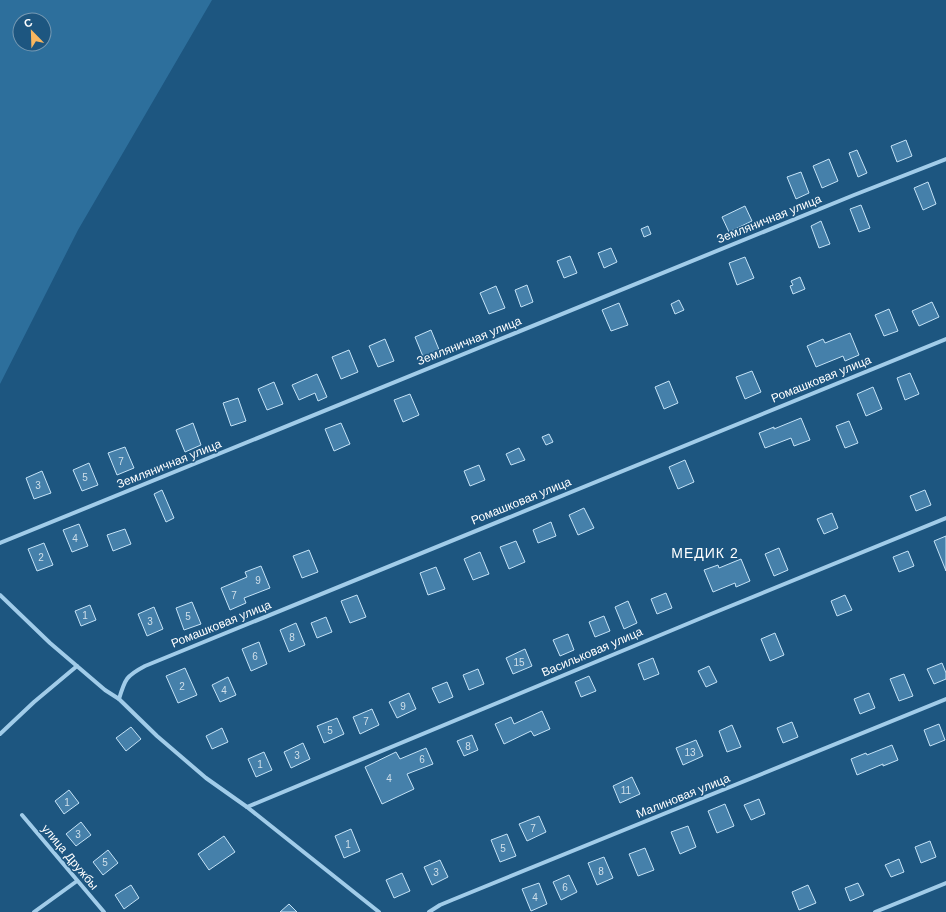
<svg xmlns="http://www.w3.org/2000/svg" width="946" height="912" viewBox="0 0 946 912" font-family="Arial,sans-serif">
<style>
.green{fill:#2d6f9c;fill-rule:evenodd}
.building{fill:#4580aa;stroke:#c5e3f7}
.lines{fill:none;stroke-linecap:round;stroke-linejoin:round}
.minor{stroke:#a1cce9;stroke-width:4}
.labels{text-anchor:middle;stroke-width:3;stroke-linejoin:round;paint-order:stroke}
.number-label{font-size:10px;fill:#d0dfea}
.street-label{font-size:12px;fill:#fff;stroke:#1d5680}
.quarter-label{font-size:14px;letter-spacing:1px;fill:#fff;stroke:#1d5680}
</style>
<rect width="100%" height="100%" fill="#1d5680"/>
<path class="green" d="M0,0H212L78,230L0,384ZM20,20H44V44H20Z"/>
<g class="building">
<path d="M906,140L912,156L897,162L891,146Z"/>
<path d="M857,150L867,173L858,177L849,153Z"/>
<path d="M829,159L838,181L822,188L813,166Z"/>
<path d="M801,172L809,193L796,199L787,177Z"/>
<path d="M928,182L936,204L923,210L914,188Z"/>
<path d="M861,205L870,228L859,232L850,209Z"/>
<path d="M745,206L752,221L729,232L722,217Z"/>
<path d="M821,221L830,244L819,248L811,226Z"/>
<path d="M648,226L651,234L644,237L641,229Z"/>
<path d="M611,248L617,262L604,268L598,253Z"/>
<path d="M570,256L577,273L564,278L557,261Z"/>
<path d="M745,257L754,278L737,285L729,263Z"/>
<path d="M800,277L805,289L793,294L790,286L793,285L791,281Z"/>
<path d="M527,285L533,302L521,307L515,290Z"/>
<path d="M496,286L505,308L489,314L480,293Z"/>
<path d="M679,300L684,310L675,314L671,304Z"/>
<path d="M932,302L939,317L919,326L912,311Z"/>
<path d="M619,303L628,325L611,331L602,310Z"/>
<path d="M889,309L898,331L884,336L875,315Z"/>
<path d="M431,330L440,352L424,359L415,337Z"/>
<path d="M850,333L859,355L845,361L843,356L816,367L807,346L823,339L825,343Z"/>
<path d="M385,339L394,361L378,367L369,346Z"/>
<path d="M349,350L358,372L341,379L332,357Z"/>
<path d="M752,371L761,392L745,399L736,377Z"/>
<path d="M910,373L919,394L905,400L897,378Z"/>
<path d="M317,374L327,397L318,401L315,393L299,400L292,385Z"/>
<path d="M669,381L678,403L664,409L655,387Z"/>
<path d="M274,382L283,404L267,410L258,389Z"/>
<path d="M873,387L882,409L866,416L857,394Z"/>
<path d="M410,394L419,415L403,422L394,400Z"/>
<path d="M238,398L246,421L231,426L223,403Z"/>
<path d="M801,418L810,440L794,446L791,438L765,448L759,433L774,427V429Z"/>
<path d="M849,421L858,443L845,448L836,426Z"/>
<path d="M193,423L201,445L185,452L176,430Z"/>
<path d="M341,423L350,444L334,451L325,429Z"/>
<path d="M549,434L553,442L546,445L542,437Z"/>
<path d="M125,447L134,468L117,475L108,453Z"/>
<path d="M519,448L525,460L511,465L506,454Z"/>
<path d="M685,460L694,482L678,489L669,467Z"/>
<path d="M89,463L98,485L82,491L73,470Z"/>
<path d="M479,465L485,480L470,486L464,471Z"/>
<path d="M42,471L51,493L34,499L26,478Z"/>
<path d="M162,490L174,518L166,522L154,494Z"/>
<path d="M925,490L931,505L916,511L910,496Z"/>
<path d="M584,508L594,528L578,535L569,515Z"/>
<path d="M832,513L838,528L824,534L817,519Z"/>
<path d="M551,522L556,536L538,543L533,530Z"/>
<path d="M79,524L88,546L72,552L63,530Z"/>
<path d="M125,529L131,544L113,551L107,535Z"/>
<path d="M946,536V571L934,541Z"/>
<path d="M516,541L525,562L509,569L500,547Z"/>
<path d="M44,543L53,565L37,571L28,549Z"/>
<path d="M779,548L788,570L774,576L765,554Z"/>
<path d="M309,550L318,572L302,578L293,556Z"/>
<path d="M908,551L914,566L899,572L893,557Z"/>
<path d="M480,552L489,574L473,580L464,559Z"/>
<path d="M741,559L750,581L736,587L735,583L713,592L704,570L718,565L719,568Z"/>
<path d="M261,566L270,588L244,598L246,603L230,610L221,588L247,577L245,572Z"/>
<path d="M436,567L445,589L428,595L420,573Z"/>
<path d="M666,593L672,608L657,614L651,599Z"/>
<path d="M357,595L366,617L350,623L341,601Z"/>
<path d="M845,595L852,610L837,616L831,601Z"/>
<path d="M628,601L637,623L624,629L615,607Z"/>
<path d="M192,602L201,624L184,630L176,608Z"/>
<path d="M90,605L96,620L81,626L75,611Z"/>
<path d="M154,607L163,629L147,636L138,614Z"/>
<path d="M604,616L610,631L595,637L589,622Z"/>
<path d="M326,617L332,632L317,638L311,623Z"/>
<path d="M296,623L305,645L289,652L280,630Z"/>
<path d="M775,633L784,655L770,661L761,639Z"/>
<path d="M568,634L574,650L560,656L553,640Z"/>
<path d="M259,642L267,664L251,671L242,649Z"/>
<path d="M525,649L532,666L513,674L506,658Z"/>
<path d="M653,658L659,674L644,680L638,664Z"/>
<path d="M942,663L946,673V679L934,684L927,669Z"/>
<path d="M709,666L717,682L706,687L698,671Z"/>
<path d="M185,668L197,695L178,703L166,676Z"/>
<path d="M478,669L484,684L469,690L463,675Z"/>
<path d="M904,674L913,696L899,701L890,679Z"/>
<path d="M589,676L596,691L581,697L575,682Z"/>
<path d="M228,677L236,695L220,702L212,685Z"/>
<path d="M447,682L453,697L439,703L432,688Z"/>
<path d="M409,693L416,709L397,718L389,702Z"/>
<path d="M869,693L875,708L860,714L854,699Z"/>
<path d="M372,709L379,725L360,734L353,717Z"/>
<path d="M542,711L550,729L534,736L531,731L504,744L495,724L511,717L514,724Z"/>
<path d="M337,718L344,734L324,743L317,726Z"/>
<path d="M792,722L798,737L783,743L777,728Z"/>
<path d="M939,724L945,740L930,746L924,730Z"/>
<path d="M732,725L741,747L727,752L719,731Z"/>
<path d="M131,727L141,739L126,751L116,738Z"/>
<path d="M222,728L228,742L212,749L206,736Z"/>
<path d="M472,735L478,750L464,756L457,741Z"/>
<path d="M696,740L703,756L683,765L676,748Z"/>
<path d="M303,743L310,759L291,768L284,752Z"/>
<path d="M892,745L898,760L883,766V764L857,775L851,759L866,753L867,755Z"/>
<path d="M426,748L433,764L407,774L414,789L382,804L365,767L396,752L400,759Z"/>
<path d="M264,752L272,770L256,777L248,759Z"/>
<path d="M632,777L640,794L620,803L613,786Z"/>
<path d="M69,790L79,803L64,814L55,801Z"/>
<path d="M759,799L765,814L751,820L744,805Z"/>
<path d="M725,804L734,826L717,833L708,811Z"/>
<path d="M539,816L546,832L527,841L519,824Z"/>
<path d="M81,822L91,835L76,846L66,834Z"/>
<path d="M688,826L696,847L680,854L671,832Z"/>
<path d="M351,829L360,851L344,858L335,836Z"/>
<path d="M507,834L516,856L500,862L491,840Z"/>
<path d="M224,836L235,852L209,870L198,854Z"/>
<path d="M930,841L936,857L921,863L915,847Z"/>
<path d="M645,848L654,870L638,876L629,854Z"/>
<path d="M108,850L118,863L103,875L93,862Z"/>
<path d="M604,857L613,878L597,885L588,863Z"/>
<path d="M899,859L904,872L891,877L885,865Z"/>
<path d="M440,860L448,877L432,885L424,867Z"/>
<path d="M402,873L410,891L394,898L386,880Z"/>
<path d="M569,875L577,892L561,900L553,882Z"/>
<path d="M539,883L547,904L531,911L522,889Z"/>
<path d="M858,883L864,895L850,901L845,888Z"/>
<path d="M131,885L139,898L124,909L115,895Z"/>
<path d="M808,885L816,903L799,910L792,892Z"/>
<path d="M289,904L297,912H280Z"/>
</g>
<g class="lines">
<g class="minor">
<path d="M0,543L854,195L946,159"/>
<path d="M0,595L50,643L105,690L119,699L157,736L206,778L247,807L379,912"/>
<path d="M119,699C125,679 126,676 145,666L946,339"/>
<path d="M0,734L34,702L77,666"/>
<path d="M247,807L711,614L946,518"/>
<path d="M22,815L104,912"/>
<path d="M34,912L77,881"/>
<path d="M429,912L440,905L452,900L946,699"/>
<path d="M875,912L946,883"/>
</g>
</g>
<g class="labels">
<g class="number-label">
<text x="121" y="465">7</text>
<text x="85" y="481">5</text>
<text x="38" y="489">3</text>
<text x="75" y="542">4</text>
<text x="41" y="561">2</text>
<text x="258" y="584">9</text>
<text x="234" y="599">7</text>
<text x="85" y="619">1</text>
<text x="188" y="620">5</text>
<text x="150" y="625">3</text>
<text x="292" y="641">8</text>
<text x="255" y="660">6</text>
<text x="519" y="666">15</text>
<text x="182" y="690">2</text>
<text x="224" y="694">4</text>
<text x="403" y="710">9</text>
<text x="366" y="725">7</text>
<text x="330" y="734">5</text>
<text x="468" y="750">8</text>
<text x="690" y="756">13</text>
<text x="297" y="759">3</text>
<text x="422" y="763">6</text>
<text x="260" y="768">1</text>
<text x="389" y="782">4</text>
<text x="626" y="794">11</text>
<text x="67" y="806">1</text>
<text x="533" y="832">7</text>
<text x="78" y="838">3</text>
<text x="348" y="848">1</text>
<text x="503" y="852">5</text>
<text x="105" y="866">5</text>
<text x="601" y="875">8</text>
<text x="436" y="876">3</text>
<text x="565" y="891">6</text>
<text x="535" y="901">4</text>
</g>
<g class="street-label">
<text transform="translate(769 219) rotate(-22)" y="4">Земляничная улица</text>
<text transform="translate(469 341) rotate(-22)" y="4">Земляничная улица</text>
<text transform="translate(821 379) rotate(-22)" y="4">Ромашковая улица</text>
<text transform="translate(169 464) rotate(-22)" y="4">Земляничная улица</text>
<text transform="translate(521 501) rotate(-22)" y="4">Ромашковая улица</text>
<text transform="translate(221 624) rotate(-22)" y="4">Ромашковая улица</text>
<text transform="translate(592 652) rotate(-23)" y="4">Васильковая улица</text>
<text transform="translate(683 796) rotate(-22)" y="4">Малиновая улица</text>
<text transform="translate(70 857) rotate(50)" y="4">улица Дружбы</text>
</g>
<g class="quarter-label">
<text x="705" y="558">МЕДИК 2</text>
</g>
</g>
<g transform="translate(32 32) rotate(337)"><circle r="19" fill="#1d5680" stroke="#779ab3"/>
<path d="M0-3L7 15L0 10L-7 15Z" fill="#f8b65f"/>
<text y="-6" font-size="11" font-weight="bold" text-anchor="middle" fill="#ffffff">С</text>
</g>
</svg>
